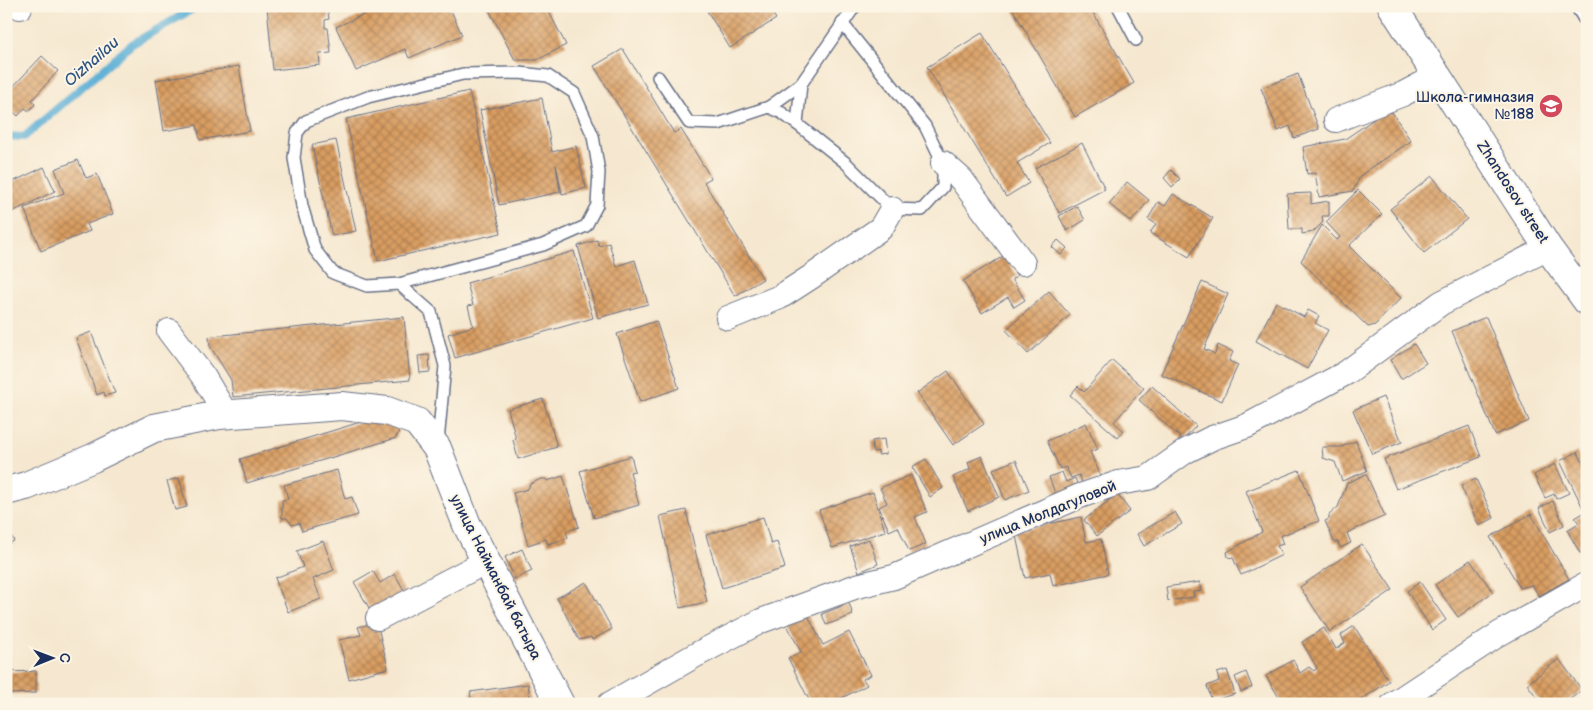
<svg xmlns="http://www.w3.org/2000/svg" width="1593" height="710" viewBox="0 0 1593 710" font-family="'Balsamiq Sans',sans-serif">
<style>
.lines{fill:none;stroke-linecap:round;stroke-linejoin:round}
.stream{stroke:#5aafd6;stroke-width:8}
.building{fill:url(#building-cross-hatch)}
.lane-casing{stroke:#687086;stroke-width:14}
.street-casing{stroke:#687086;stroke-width:26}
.secondary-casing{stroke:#687086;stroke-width:30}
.primary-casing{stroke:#687086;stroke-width:30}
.lane{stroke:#fff;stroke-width:11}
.street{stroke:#fff;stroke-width:24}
.secondary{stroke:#fff;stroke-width:28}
.primary{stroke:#fff;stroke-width:28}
.labels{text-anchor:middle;stroke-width:4;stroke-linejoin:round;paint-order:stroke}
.poi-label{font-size:15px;fill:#1b2f5e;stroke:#fcf5e5;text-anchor:end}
.street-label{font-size:15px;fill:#1b2f5e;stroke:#fcf5e5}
.water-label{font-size:16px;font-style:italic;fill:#2e5582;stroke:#fcf5e5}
</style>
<defs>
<pattern id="building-cross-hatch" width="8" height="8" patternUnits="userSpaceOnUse" patternTransform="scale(1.25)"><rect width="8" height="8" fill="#d99d60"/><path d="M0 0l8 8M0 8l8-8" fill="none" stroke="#af8052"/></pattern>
</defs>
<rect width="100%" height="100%" fill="#fcf5e5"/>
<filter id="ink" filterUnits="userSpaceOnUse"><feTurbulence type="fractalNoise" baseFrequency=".02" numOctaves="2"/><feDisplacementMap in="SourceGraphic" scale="10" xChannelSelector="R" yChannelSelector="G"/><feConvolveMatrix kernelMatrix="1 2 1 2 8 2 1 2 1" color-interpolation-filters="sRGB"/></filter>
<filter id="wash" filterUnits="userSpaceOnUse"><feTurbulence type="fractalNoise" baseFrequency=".0096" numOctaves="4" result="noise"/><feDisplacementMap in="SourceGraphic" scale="20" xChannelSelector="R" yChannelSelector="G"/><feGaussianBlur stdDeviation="1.12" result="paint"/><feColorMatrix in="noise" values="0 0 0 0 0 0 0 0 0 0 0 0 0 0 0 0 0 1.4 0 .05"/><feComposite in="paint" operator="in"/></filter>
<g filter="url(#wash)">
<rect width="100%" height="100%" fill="#f6e8d0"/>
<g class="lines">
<path class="stream" d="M6,136L24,137L132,44L198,6"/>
</g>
<g id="blocks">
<g class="building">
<path d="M267,6H327L329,19L325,20V28H328L331,53L319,54L320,65L273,70Z"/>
<path d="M382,6H449L462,35L409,58L405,49L356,71L336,27Z"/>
<path d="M487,6H546L566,45L537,60H515Z"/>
<path d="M704,6H768L776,19L730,48Z"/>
<path d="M1011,6H1089L1134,83L1075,117Z"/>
<path d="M982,33L1050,143L1017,163L1029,183L1006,197L927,67Z"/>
<path d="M623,49L674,133L681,129L711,178L704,182L763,279L735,296L594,66Z"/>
<path d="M42,56L58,71L32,100L35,104L29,111L25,108L18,116L6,105V94Z"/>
<path d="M239,66L250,131L200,140L197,125L164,131L156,80Z"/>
<path d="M1298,74L1319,129L1294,138L1290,126L1278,131L1261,88Z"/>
<path d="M469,91L501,233L378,261L346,119Z"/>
<path d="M542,98L552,152L576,146L586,188L562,194L556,165L560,192L499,205L480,110Z"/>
<path d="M1392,112L1411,141L1361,175L1353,191L1319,197L1315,173L1307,174L1303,147L1345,139L1380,115Z"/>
<path d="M336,140L356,231L332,236L312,145Z"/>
<path d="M1082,143L1105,189L1059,213L1035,168Z"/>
<path d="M78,160L86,178L97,174L113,214L87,224L90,231L41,251L24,208L64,193L55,169Z"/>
<path d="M44,167L55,191L12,212L10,200L6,202V185Z"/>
<path d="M1171,170L1180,179L1172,187L1164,178Z"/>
<path d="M1432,176L1467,219L1424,253L1390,209Z"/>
<path d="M1127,182L1149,200L1131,222L1109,204Z"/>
<path d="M1358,190L1382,214L1349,246L1401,298L1375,325L1368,327L1301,261L1322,225L1337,240L1340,237L1326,222Z"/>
<path d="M1311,193V204L1329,201V216H1322L1323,222L1313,232L1302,234V229H1289L1287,194Z"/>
<path d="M1173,194L1213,218L1189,257L1150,233L1156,224L1148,219L1158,202L1165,206Z"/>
<path d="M1077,206L1085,220L1067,231L1059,216Z"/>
<path d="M597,240L599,246L609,243L616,266L635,260L648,304L598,318L578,246Z"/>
<path d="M1058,240L1067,248L1061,255L1052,247Z"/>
<path d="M574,251L593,318L455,358L448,334L473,326L468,306L473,305L467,283Z"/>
<path d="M1005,255L1017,276L1012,279L1025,300L1014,307L1008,297L982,313L963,281Z"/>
<path d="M1202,282L1228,294L1204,349L1215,354L1218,345L1233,352L1229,361L1238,365L1222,401L1161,374Z"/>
<path d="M1049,291L1070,315L1028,354L1006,330Z"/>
<path d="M1276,302L1304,317L1308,310L1319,316L1315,323L1328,330L1307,369L1256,341Z"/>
<path d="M404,317L410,380L233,397L231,380L210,346L209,337L213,336Z"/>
<path d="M1486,317L1529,421L1495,435L1452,331Z"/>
<path d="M656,321L679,388L640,402L617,334Z"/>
<path d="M91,332L115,393L105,396L104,392L97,395L76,338Z"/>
<path d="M1414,344L1426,363L1401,379L1390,360Z"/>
<path d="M429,355L430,372L420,373L418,356Z"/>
<path d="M1112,360L1144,388L1114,422L1124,431L1118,438L1070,395L1078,386L1084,392Z"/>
<path d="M948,371L984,424L953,445L917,393Z"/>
<path d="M1152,386L1196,426L1183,440L1139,400Z"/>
<path d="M1383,397L1402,442L1372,454L1353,410Z"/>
<path d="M543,399L557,447L518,459L513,440L516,439L508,409Z"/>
<path d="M364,421L394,423L399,431L396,438L247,483L240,459Z"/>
<path d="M1086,423L1098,449L1090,452L1101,476L1083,484L1079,475L1071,478L1066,467L1060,469L1047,441Z"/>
<path d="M1469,426L1481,457L1396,489L1384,459Z"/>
<path d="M884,439L886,454L878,455V451L873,452L872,441Z"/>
<path d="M1356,441L1367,471L1342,481L1335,462L1323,458L1322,447H1341Z"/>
<path d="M1577,452L1587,469V506L1583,508L1560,461Z"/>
<path d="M631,456L635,471L630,472L639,505L594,518L580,471Z"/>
<path d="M982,456L999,497L968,511L953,477L970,469L968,462Z"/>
<path d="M926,459L943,488L930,497L912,467Z"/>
<path d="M1016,460L1029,490L1005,500L993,469Z"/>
<path d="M1555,464L1569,493L1556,499L1554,494L1545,498L1534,475Z"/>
<path d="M337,470L345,499L352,497L358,515L302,531L299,523L292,525L287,518H282V500L288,499L284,485Z"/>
<path d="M1299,470L1319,521L1280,536L1283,544L1277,546L1282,555L1241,575L1233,558L1228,557L1227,552L1262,532L1246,491Z"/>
<path d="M1062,472L1066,482L1075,478L1079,489L1057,498L1049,477Z"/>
<path d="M1366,474L1385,516L1347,533L1351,543L1340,548L1338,542H1334L1325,521L1329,519V515L1338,507L1347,483Z"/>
<path d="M911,475L927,512L915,517L926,544L909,551L898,527L889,531L879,507L887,503L880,488Z"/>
<path d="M563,476L579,527L566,531L568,538L548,544L546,539L528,545L513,493L528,489L530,484L541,479H546L547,481Z"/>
<path d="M179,478L187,507L175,510L167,481Z"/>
<path d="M1476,479L1494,518L1479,526L1461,486Z"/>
<path d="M873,492L885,531L832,548L819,510Z"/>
<path d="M1117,494L1130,511L1097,536L1084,520Z"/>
<path d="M1553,501L1564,525L1550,532L1539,508Z"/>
<path d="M686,510L707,602L680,608L660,516Z"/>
<path d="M1587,511V553H1580L1567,530L1579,523L1575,518Z"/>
<path d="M1175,512L1182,524L1144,546L1137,534Z"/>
<path d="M1531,514L1569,579L1539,596L1532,585L1520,588L1490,537Z"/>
<path d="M763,517L771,544L777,542L785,568L722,588L706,535Z"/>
<path d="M1081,517L1086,542L1101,539L1108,574L1053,586L1050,573L1025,578L1015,531Z"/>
<path d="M6,526L14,541L6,545Z"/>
<path d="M869,539L878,564L859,572L850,546Z"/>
<path d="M323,541L334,570L313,579L321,599L288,612L275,578L303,567L297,551Z"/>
<path d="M1362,544L1393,590L1330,632L1300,587Z"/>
<path d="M522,549L532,571L515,579L505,557Z"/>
<path d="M1470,560L1493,592L1458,617L1435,585Z"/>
<path d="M373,571L380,583L395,574L406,594L372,613L354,582Z"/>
<path d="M586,582L612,629L592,640L591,637L579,640L557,598Z"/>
<path d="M1200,582L1202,591L1193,592L1194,597L1168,601L1166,587Z"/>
<path d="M1420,582L1446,620L1432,630L1407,591Z"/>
<path d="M849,603L853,615L826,625L822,614Z"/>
<path d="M807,614L823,645L849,632L871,675L863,679L867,685L830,704H811L788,658L801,652L787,625Z"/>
<path d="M370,624L371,629L378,627L388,668L349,679L339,640L361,635L358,627Z"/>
<path d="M1354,626L1389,681L1355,704H1283L1266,676L1293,660L1300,673L1309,667L1314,671L1317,668L1302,642L1324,628L1336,649L1345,643L1341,635Z"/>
<path d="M1559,659L1582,690L1564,704H1542L1527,684Z"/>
<path d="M1227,670L1235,694L1212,701L1207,686L1219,681L1217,673Z"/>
<path d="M36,671V693L6,694V672Z"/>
<path d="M1246,672L1252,687L1241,692L1235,677Z"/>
<path d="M528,684L531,704H472L470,692Z"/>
</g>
</g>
</g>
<g filter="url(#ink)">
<use href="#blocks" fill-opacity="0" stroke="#687086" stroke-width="1"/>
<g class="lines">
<g class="lane-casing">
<g id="lane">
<path d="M1118,6L1136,40"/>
<path d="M1576,6L1587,24"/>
<path d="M842,23L925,126L943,163V187L922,210L892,209L846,163L797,124L801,84L855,6"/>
<path d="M658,77L689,123L718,124L769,107L801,84"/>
<path d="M769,107L782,113L797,124"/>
<path d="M399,284L543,245L586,226L597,205L599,172L593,136L574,93L548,76L519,73L463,74L368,97L306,121L297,133L294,158L302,206L315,250L333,273L367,286L399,284L431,312L445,366L438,442"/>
</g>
</g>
<g class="street-casing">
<g id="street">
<path d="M20,6V7"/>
<path d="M1336,120L1403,94L1437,76"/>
<path d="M943,163L961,179L1023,263"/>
<path d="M728,318L780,297L811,277L881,228L892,209"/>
<path d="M169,331L203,376L226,414"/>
<path d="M378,618L487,561"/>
<path d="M610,704L694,656L761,621L857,586L894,577L1080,496L1118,483L1148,478L1186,451L1212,438L1247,426L1346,373L1441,303L1548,248"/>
<path d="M1393,704L1499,634L1587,584"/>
</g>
</g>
<g class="secondary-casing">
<path id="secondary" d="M6,491L26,486L93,458L154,428L219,415L342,406L387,411L417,422L437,448L467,525L560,704"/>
</g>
<g class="primary-casing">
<path id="primary" d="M1392,6L1548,248L1587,301"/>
</g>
<use href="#lane" class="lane"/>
<use href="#street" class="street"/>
<use href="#secondary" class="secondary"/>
<use href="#primary" class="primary"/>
</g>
</g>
<defs>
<g id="school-disc" transform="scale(1.25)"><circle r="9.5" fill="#d1495b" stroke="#fcf5e5"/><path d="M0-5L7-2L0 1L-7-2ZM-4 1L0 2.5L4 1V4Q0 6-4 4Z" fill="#fff"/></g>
</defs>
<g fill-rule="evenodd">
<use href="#school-disc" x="1551" y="106"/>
</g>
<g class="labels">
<g class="poi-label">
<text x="1534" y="102">Школа-гимназия<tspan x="1534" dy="17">№188</tspan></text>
</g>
<g class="street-label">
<text transform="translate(1513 192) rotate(57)" y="5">Zhandosov street</text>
<text transform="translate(1048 512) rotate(-22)" y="5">улица Молдагуловой</text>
<text transform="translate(496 577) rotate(63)" y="5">улица Найманбай батыра</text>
</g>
<g class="water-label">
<text transform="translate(91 61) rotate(-41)" y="6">Oizhailau</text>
</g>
</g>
<rect width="1593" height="710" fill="none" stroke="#fcf5e5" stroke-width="25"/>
<g transform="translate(52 658) rotate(89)" stroke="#fcf5e5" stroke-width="4" paint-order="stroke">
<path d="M0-4L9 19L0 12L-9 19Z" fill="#1b2f5e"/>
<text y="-8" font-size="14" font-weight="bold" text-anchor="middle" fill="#1b2f5e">С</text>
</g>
</svg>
